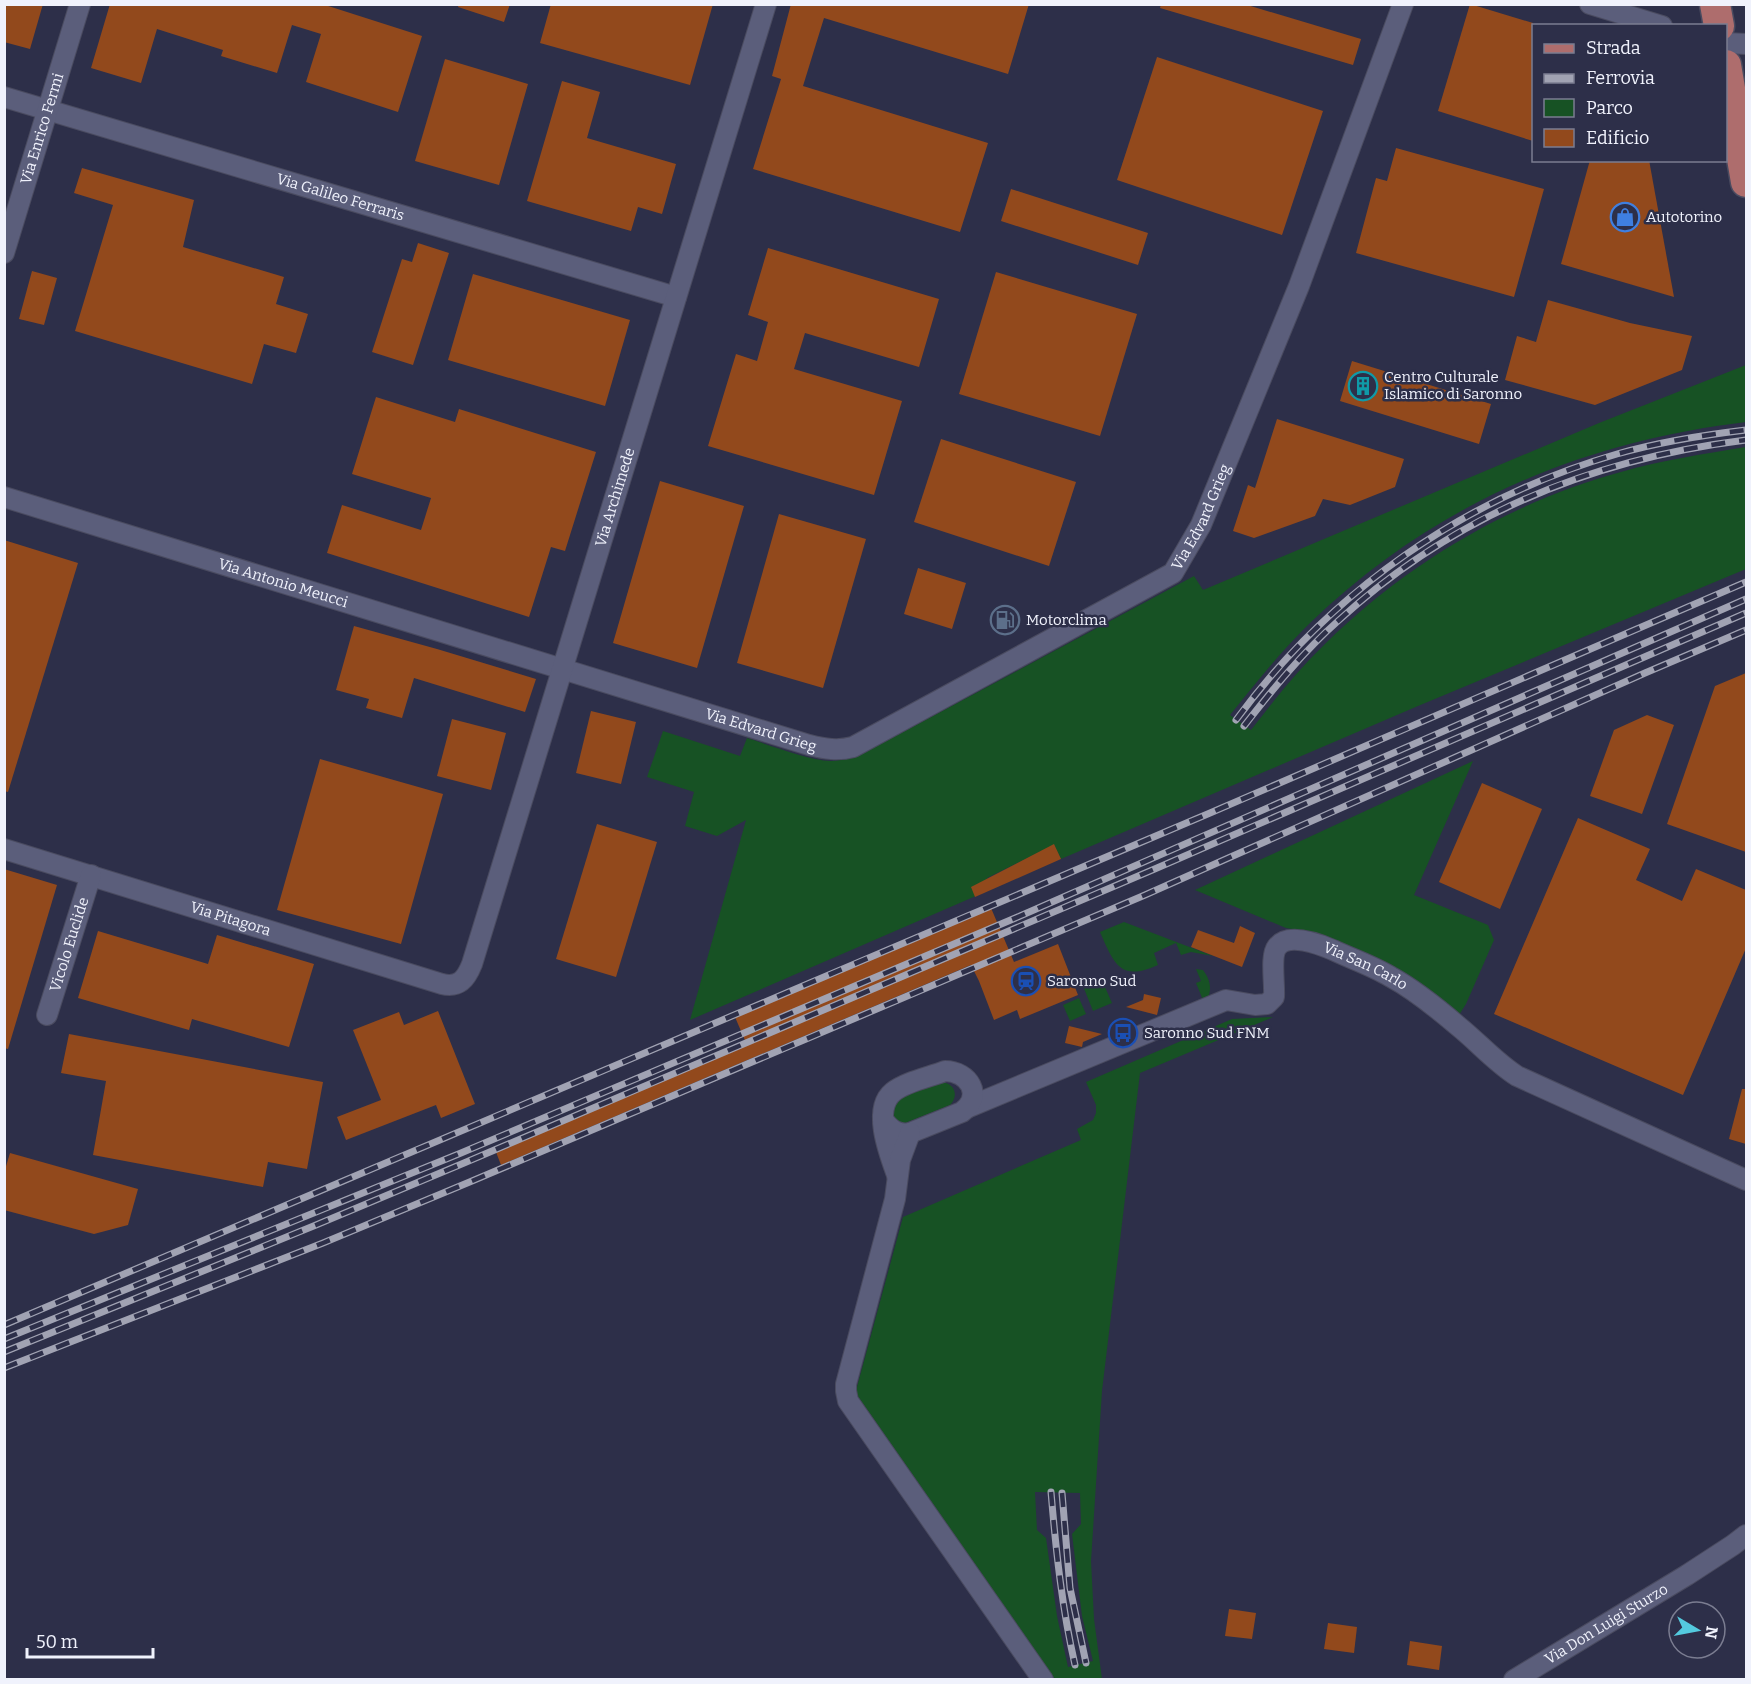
<svg xmlns="http://www.w3.org/2000/svg" width="1751" height="1684" viewBox="0 0 1751 1684" font-family="Bitter,serif">
<style>
.green{fill:#175224;fill-rule:evenodd}
.building{fill:#92491c}
.lines{fill:none;stroke-linecap:round;stroke-linejoin:round}
.minor-casing{stroke:#4a4b60;stroke-width:22}
.primary-casing{stroke:#4a4b60;stroke-width:33}
.minor{stroke:#5b5e7b;stroke-width:20}
.primary{stroke:#ae6d6d;stroke-width:30}
.rail-casing{stroke:#a1a3b3;stroke-width:7}
.rail{stroke:#2d2f49;stroke-width:4.5;stroke-dasharray:14;stroke-linecap:butt}
.labels{text-anchor:middle;stroke-width:5;stroke-linejoin:round;paint-order:stroke}
.street-label{font-size:15px;fill:#f0f2fc;stroke:#2d2f49}
.poi-label{font-size:15px;fill:#f0f2fc;stroke:#2d2f49;text-anchor:start}
</style>
<rect width="100%" height="100%" fill="#2d2f49"/>
<g class="green">
<path d="M1746,365V422C1579,442 1433,505 1311,622C1281,651 1256,683 1230,715L1251,730C1274,700 1298,670 1325,644C1407,563 1511,502 1621,472C1662,460 1704,454 1746,447V569L1418,706L1061,859L1054,845L987,878L992,889L690,1020L746,820L717,836L685,826L694,792L647,777L663,731L740,756L747,738C770,745 807,760 831,761C843,761 853,757 864,753L1194,576L1203,590L1599,423Z"/>
<path d="M1473,761L1414,895L1488,925L1494,940L1466,1004L1459,1015L1414,979L1389,964L1354,948L1316,933L1286,928L1195,890Z"/>
<path d="M1124,922L1213,956L1191,952L1181,955L1176,943L1154,953L1158,965C1120,982 1114,964 1100,932Z"/>
<path d="M1196,969L1203,970C1210,979 1212,988 1208,998L1203,1000L1196,983L1201,981Z"/>
<path d="M1101,978L1112,1003L1093,1011L1083,986Z"/>
<path d="M1079,998L1086,1014L1070,1021L1063,1005Z"/>
<path d="M1273,1017L1140,1073L1102,1391L1091,1561L1094,1619L1102,1679H1055L857,1395V1387L903,1217L1081,1140L1077,1129L1093,1120L1096,1113V1105L1086,1082L1232,1019ZM1035,1492L1080,1493L1081,1524L1072,1534L1082,1616L1093,1661L1068,1667L1057,1616L1046,1538L1037,1530Z"/>
<path d="M941,1082C955,1083 959,1096 950,1105L905,1123L902,1124L895,1123L889,1107L896,1098Z"/>
</g>
<g class="building">
<path d="M4,4H43L30,49L4,42Z"/>
<path d="M110,4H322L422,36L398,112L306,82L321,34L292,25L277,73L221,56L223,50L157,29L141,83L91,68Z"/>
<path d="M459,4H510L504,22L458,7Z"/>
<path d="M551,4H713L690,85L540,43Z"/>
<path d="M791,4H1029L1008,74L824,18L803,86L988,143L960,232L753,169L781,79L772,76Z"/>
<path d="M1161,4H1244L1361,39L1353,65L1160,8Z"/>
<path d="M1470,4L1533,23V141L1438,111Z"/>
<path d="M1157,57L1323,111L1282,235L1117,180Z"/>
<path d="M445,59L528,84L499,185L415,161Z"/>
<path d="M562,81L600,92L587,138L676,164L662,214L638,207L631,231L527,201Z"/>
<path d="M1396,148L1544,189L1514,297L1356,253L1376,178L1387,181Z"/>
<path d="M1590,160H1649L1674,297L1561,264Z"/>
<path d="M82,168L194,200L183,247L284,277L276,304L308,314L296,353L264,344L252,384L75,331L113,205L74,193Z"/>
<path d="M1011,189L1148,233L1138,265L1001,221Z"/>
<path d="M418,243L449,253L413,365L372,352L402,259L412,262Z"/>
<path d="M768,248L939,299L919,367L805,333L794,369L902,401L874,495L708,446L736,354L757,361L768,322L748,315Z"/>
<path d="M32,271L57,278L44,325L19,319Z"/>
<path d="M996,272L1137,314L1100,436L959,394Z"/>
<path d="M473,274L630,320L605,406L448,360Z"/>
<path d="M1548,300L1630,323L1692,336L1682,370L1595,405L1505,380L1517,336L1536,342Z"/>
<path d="M1352,361L1491,404L1479,444L1340,401Z"/>
<path d="M376,397L455,422L459,409L596,452L565,551L551,547L529,617L327,553L342,505L421,530L431,498L352,474Z"/>
<path d="M1277,419L1404,459L1395,487L1350,505L1323,499L1315,516L1254,538L1233,531L1248,485L1255,488Z"/>
<path d="M941,439L1076,482L1049,566L914,522Z"/>
<path d="M660,481L744,506L697,668L613,643Z"/>
<path d="M779,514L866,539L823,688L737,663Z"/>
<path d="M4,540L78,563L8,792L4,791Z"/>
<path d="M918,568L966,583L952,629L904,614Z"/>
<path d="M354,626L437,649L536,679L525,712L414,678L402,718L366,708L369,699L336,690Z"/>
<path d="M1746,673V852L1667,824L1715,686Z"/>
<path d="M591,711L636,722L621,784L576,773Z"/>
<path d="M1647,715L1674,725L1642,814L1590,796L1614,730Z"/>
<path d="M452,719L506,733L491,790L437,776Z"/>
<path d="M320,759L443,794L401,944L277,910Z"/>
<path d="M1482,783L1542,809L1500,909L1439,882Z"/>
<path d="M1578,818L1650,849L1636,880L1682,901L1696,869L1746,890V948L1683,1095L1494,1014Z"/>
<path d="M597,824L657,842L616,977L556,959Z"/>
<path d="M1054,844L1061,859L975,897L971,887Z"/>
<path d="M4,869L57,885L8,1049L4,1048Z"/>
<path d="M991,908L1014,962L1058,944L1078,995L1020,1019L1017,1010L994,1020L979,981L971,965L501,1165L496,1152L747,1045L735,1017Z"/>
<path d="M1240,926L1255,933L1242,967L1191,947L1198,930L1234,943Z"/>
<path d="M98,931L208,964L217,935L314,964L289,1047L192,1019L189,1030L78,998Z"/>
<path d="M1144,994L1161,998L1157,1015L1126,1007L1143,1000Z"/>
<path d="M438,1011L475,1104L441,1118L436,1105L346,1140L337,1117L381,1100L353,1030L399,1012L404,1025Z"/>
<path d="M1069,1026L1102,1034L1083,1042L1082,1047L1065,1043Z"/>
<path d="M69,1034L323,1082L307,1169L268,1162L263,1187L93,1155L106,1081L61,1073Z"/>
<path d="M1742,1089H1746V1144L1729,1139Z"/>
<path d="M10,1153L138,1189L128,1225L94,1234L4,1210V1173Z"/>
<path d="M1229,1609L1256,1613L1252,1639L1225,1636Z"/>
<path d="M1328,1623L1357,1627L1354,1653L1324,1649Z"/>
<path d="M1410,1641L1442,1646L1439,1670L1407,1665Z"/>
</g>
<g class="lines">
<g class="minor-casing">
<g id="minor">
<path d="M1590,4L1662,26"/>
<path d="M1726,43L1746,44"/>
<path id="s1" d="M4,97L676,297"/>
<path id="s2" d="M4,253L80,4"/>
<path id="s3" d="M4,497L809,745C825,749 838,751 853,747L1173,573L1201,525L1299,286L1403,4"/>
<path id="s4" d="M4,849L442,984C459,988 466,979 472,964L766,4"/>
<path id="s5" d="M47,1015L91,875"/>
<path id="s6" d="M969,1107L1226,1000L1255,1005L1267,1004L1274,997C1275,984 1270,956 1277,947C1288,932 1319,944 1333,950C1352,959 1373,966 1391,977C1415,990 1437,1008 1458,1026C1478,1042 1495,1062 1517,1076L1746,1180"/>
<path d="M884,1121C891,1130 898,1135 910,1133L962,1112C984,1096 969,1071 945,1071C930,1077 905,1082 893,1092C872,1109 889,1153 897,1175"/>
<path d="M910,1133L900,1160L895,1199L846,1384V1391L848,1401L1043,1680"/>
<path id="s7" d="M1514,1680L1687,1575L1733,1545L1746,1535"/>
</g>
</g>
<g class="primary-casing">
<g id="primary">
<path d="M1715,4L1719,26"/>
<path d="M1726,65L1746,182"/>
</g>
</g>
<use href="#minor" class="minor"/>
<use href="#primary" class="primary"/>
<g class="rail-casing">
<g id="rail">
<path d="M1236,720C1330,592 1464,498 1617,454C1659,442 1703,435 1746,430"/>
<path d="M1244,726C1273,689 1303,652 1338,621C1454,515 1591,459 1746,440"/>
<path d="M4,1325L1210,813L1746,582"/>
<path d="M4,1339L461,1153L1020,916L1746,599"/>
<path d="M4,1352L316,1225L464,1163L1157,868L1746,613"/>
<path d="M4,1368L323,1243L472,1181L1145,895L1645,673L1746,630"/>
<path d="M1051,1492C1056,1551 1062,1608 1075,1665"/>
<path d="M1062,1493L1070,1588L1086,1663"/>
</g>
</g>
<use href="#rail" class="rail"/>
</g>
<defs>
<g id="shop-ring" transform="scale(1.5)"><circle r="9.5" fill="#2d2f49" stroke="#3f7fe0" stroke-width="1.5"/><path d="M-5-2.5h2.3a2.7 3.5 0 0 1 5.4 0H5L5.5 6h-11ZM-1.5-2.5h3a1.5 2.3 0 0 0-3 0Z" fill="#3f7fe0"/></g>
<g id="building-ring" transform="scale(1.5)"><circle r="9.5" fill="#2d2f49" stroke="#0f9aa8" stroke-width="1.5"/><path d="M-4-6H4V6H1V3H-1V6H-4ZM-2.5-4.3h1.7v1.8h-1.7ZM.8-4.3h1.7v1.8H.8ZM-2.5-1h1.7V.8h-1.7ZM.8-1h1.7V.8H.8Z" fill="#0f9aa8"/></g>
<g id="fuel-ring" transform="scale(1.5)"><circle r="9.5" fill="#2d2f49" stroke="#5c6f8a" stroke-width="1.5"/><path d="M-5.5-6h7V0h2V4h1.3V-2.5L3-4.5l.8-.8L6-3V5H2.5V1h-1V6h-7ZM-4.2-4.7v3.2H.2V-4.7Z" fill="#5c6f8a"/></g>
<g id="station-ring" transform="scale(1.5)"><circle r="9.5" fill="#2d2f49" stroke="#1a4fb4" stroke-width="1.5"/><path d="M-3-6H3Q5-6 5-4V2Q5 4 3 4L4.5 6H3L1.5 4h-3L-3 6H-4.5L-3 4Q-5 4-5 2V-4Q-5-6-3-6ZM-3.5-4v3h7v-3ZM-3.5 1v1.5H-2V1ZM2 1v1.5H3.5V1Z" fill="#1a4fb4"/></g>
<g id="bus-ring" transform="scale(1.5)"><circle r="9.5" fill="#2d2f49" stroke="#1a4fb4" stroke-width="1.5"/><path d="M-5-6H5V4H4V6H2V4H-2V6H-4V4H-5ZM-3.5-4V0h7V-4ZM-3.5 1.2v1.5H-2V1.2ZM2 1.2v1.5H3.5V1.2Z" fill="#1a4fb4"/></g>
</defs>
<g fill-rule="evenodd">
<use href="#shop-ring" x="1625" y="217"/>
<use href="#building-ring" x="1363" y="386"/>
<use href="#fuel-ring" x="1005" y="620"/>
<use href="#station-ring" x="1026" y="981"/>
<use href="#bus-ring" x="1123" y="1033"/>
</g>
<g class="labels">
<g class="street-label">
<text dy="5" stroke="none"><textPath href="#s2" startOffset="130">Via Enrico Fermi</textPath></text>
<text dy="5" stroke="none"><textPath href="#s1" startOffset="351">Via Galileo Ferraris</textPath></text>
<text dy="5" stroke="none"><textPath href="#s4" startOffset="987">Via Archimede</textPath></text>
<text dy="5" stroke="none"><textPath href="#s3" startOffset="1314">Via Edvard Grieg</textPath></text>
<text dy="5" stroke="none"><textPath href="#s3" startOffset="292">Via Antonio Meucci</textPath></text>
<text dy="5" stroke="none"><textPath href="#s3" startOffset="792">Via Edvard Grieg</textPath></text>
<text dy="5" stroke="none"><textPath href="#s4" startOffset="237">Via Pitagora</textPath></text>
<text dy="5" stroke="none"><textPath href="#s5" startOffset="74">Vicolo Euclide</textPath></text>
<text dy="5" stroke="none"><textPath href="#s6" startOffset="476">Via San Carlo</textPath></text>
<text dy="5" stroke="none"><textPath href="#s7" startOffset="108">Via Don Luigi Sturzo</textPath></text>
</g>
<g class="poi-label">
<text x="1646" y="222">Autotorino</text>
<text x="1384" y="382">Centro Culturale<tspan x="1384" dy="17">Islamico di Saronno</tspan></text>
<text x="1026" y="625">Motorclima</text>
<text x="1047" y="986">Saronno Sud</text>
<text x="1144" y="1038">Saronno Sud FNM</text>
</g>
</g>
<rect width="1751" height="1684" fill="none" stroke="#f0f2fc" stroke-width="12"/>
<rect x="1532" y="24" width="195" height="138" fill="#2d2f49" stroke="#7b7d91" stroke-width="1.5"/>
<rect x="1544" y="44" width="30" height="9" fill="#ae6d6d" stroke="#7b7d91" stroke-width="1.5"/>
<text x="1586" y="54" font-size="18" fill="#f0f2fc">Strada</text>
<rect x="1544" y="74" width="30" height="9" fill="#a1a3b3" stroke="#7b7d91" stroke-width="1.5"/>
<text x="1586" y="84" font-size="18" fill="#f0f2fc">Ferrovia</text>
<rect x="1544" y="99" width="30" height="18" fill="#175224" stroke="#7b7d91" stroke-width="1.5"/>
<text x="1586" y="114" font-size="18" fill="#f0f2fc">Parco</text>
<rect x="1544" y="129" width="30" height="18" fill="#92491c" stroke="#7b7d91" stroke-width="1.5"/>
<text x="1586" y="144" font-size="18" fill="#f0f2fc">Edificio</text>
<g transform="translate(1697 1630) rotate(100)"><circle r="28" fill="#2d2f49" stroke="#7b7d91" stroke-width="1.5"/>
<path d="M0-4.5L10 22L0 15L-10 22Z" fill="#54cade"/>
<text y="-9" font-size="16" font-weight="bold" text-anchor="middle" fill="#f0f2fc">N</text>
</g>
<path d="M27 1648v9h126v-9" fill="none" stroke="#f0f2fc" stroke-width="3"/>
<text x="36" y="1648" font-size="18" fill="#f0f2fc" stroke="#2d2f49" stroke-width="4.5" paint-order="stroke">50 m</text>
</svg>
